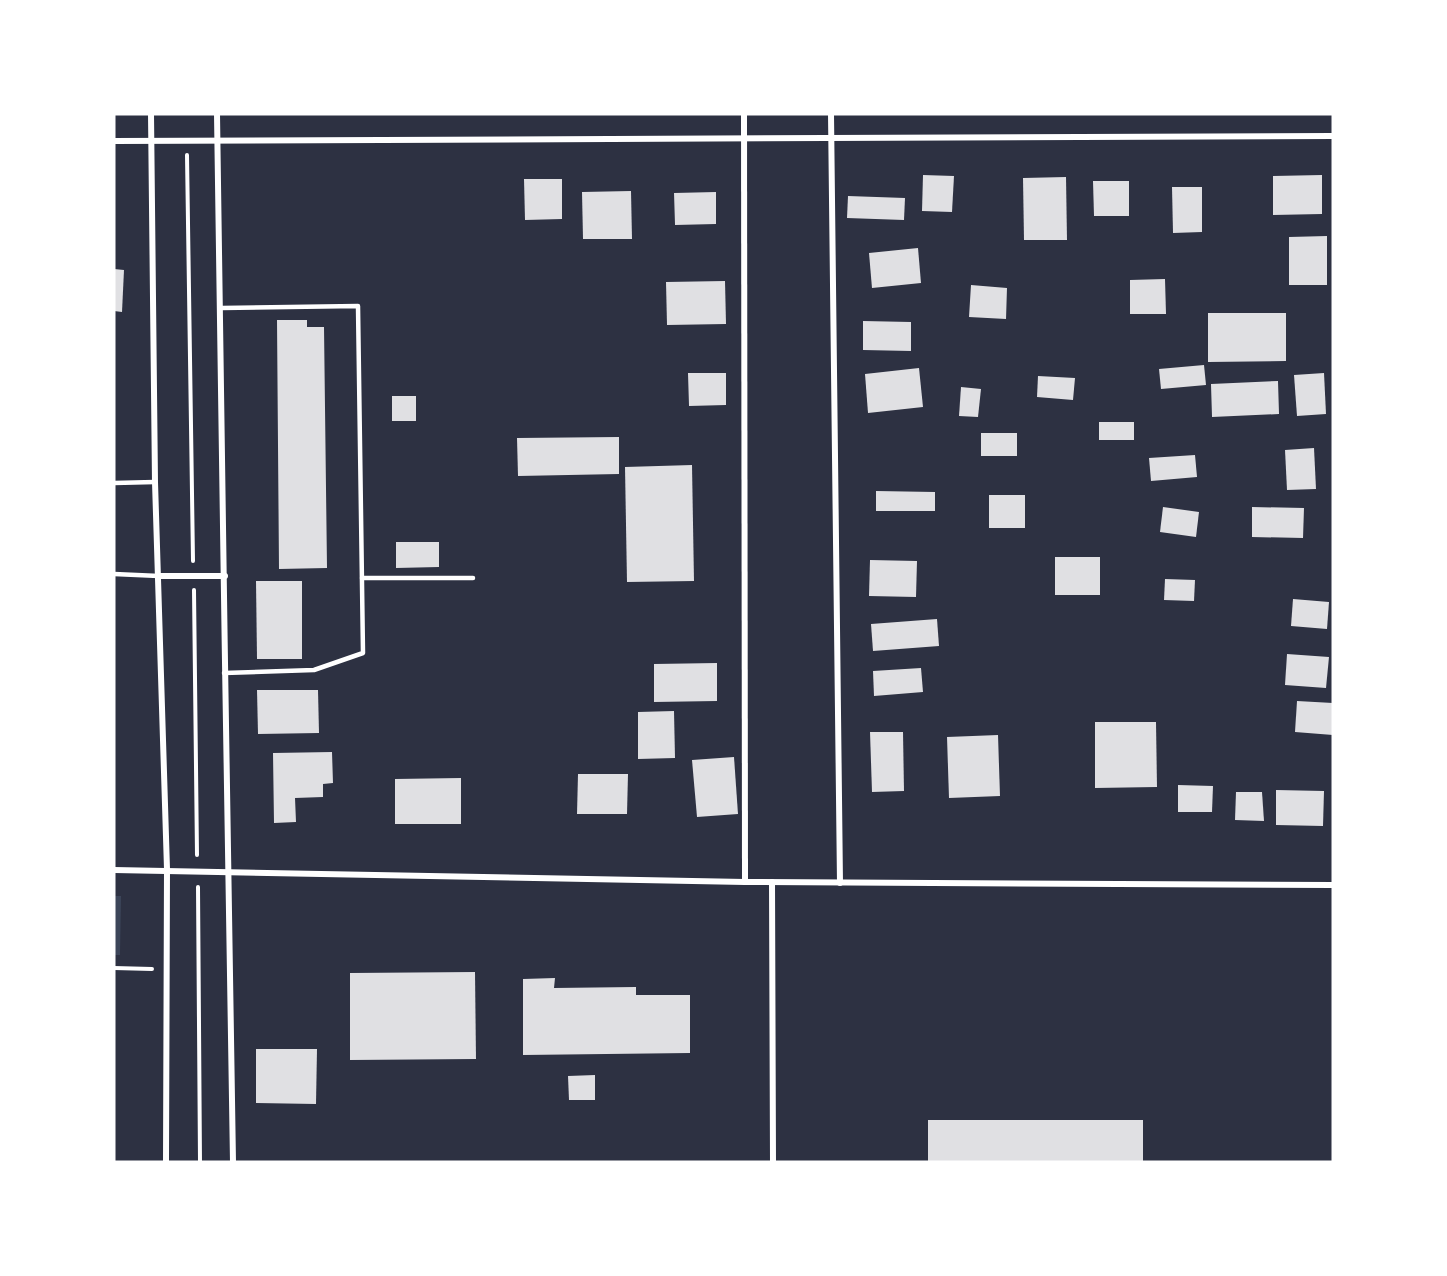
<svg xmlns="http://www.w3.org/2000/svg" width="1447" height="1276" viewBox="0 0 1447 1276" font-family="Montserrat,sans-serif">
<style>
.green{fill:#3c4559}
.building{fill:#e0e0e3}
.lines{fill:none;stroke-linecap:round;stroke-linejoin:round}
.path{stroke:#fff;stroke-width:4}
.service{stroke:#fff;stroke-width:4.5}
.minor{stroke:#fff;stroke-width:6}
</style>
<rect width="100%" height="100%" fill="#2d3142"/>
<path class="green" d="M114,896H121L120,955H114Z"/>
<g class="building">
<path d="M923,175L954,176L952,212L922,211Z"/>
<path d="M1322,175V214L1273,215V176Z"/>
<path d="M1066,177L1067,240H1024L1023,178Z"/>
<path d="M524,179H562V219L525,220Z"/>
<path d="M1093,181H1129V216H1094Z"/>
<path d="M1172,187H1202V232L1173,233Z"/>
<path d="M631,191L632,239H583L582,192Z"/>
<path d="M716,192V224L675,225L674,193Z"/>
<path d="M848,196L905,198L904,220L847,218Z"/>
<path d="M1327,236V285H1289V237Z"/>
<path d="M918,248L921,283L872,288L869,253Z"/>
<path d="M114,269L124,270L122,312L114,311Z"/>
<path d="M1165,279L1166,314H1130V280Z"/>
<path d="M725,281L726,324L667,325L666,282Z"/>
<path d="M971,285L1007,288L1006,319L969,317Z"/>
<path d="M1208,313H1286V361L1208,362Z"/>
<path d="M277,320H307V327H324L327,568L279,569Z"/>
<path d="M863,321L911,322V351L863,350Z"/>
<path d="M1204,365L1206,385L1161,389L1159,369Z"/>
<path d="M919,368L923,407L868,413L865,374Z"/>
<path d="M688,373H726V405L689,406Z"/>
<path d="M1324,373L1326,414L1297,416L1294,375Z"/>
<path d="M1038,376L1075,378L1073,400L1037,397Z"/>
<path d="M1278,381L1279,414L1212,417L1211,384Z"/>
<path d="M961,387L981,389L978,417L959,416Z"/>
<rect x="392" y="396" width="24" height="25"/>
<rect x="1099" y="422" width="35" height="18"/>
<rect x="981" y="433" width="36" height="23"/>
<path d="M619,437V474L518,476L517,438Z"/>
<path d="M1314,448L1316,489L1287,490L1285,450Z"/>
<path d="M1195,455L1197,477L1151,481L1149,458Z"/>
<path d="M692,465L694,581L627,582L625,467Z"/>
<path d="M876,491L935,492V511H876Z"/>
<rect x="989" y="495" width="36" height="33"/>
<path d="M1163,507L1199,512L1196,537L1160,532Z"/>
<path d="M1252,507L1304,508L1303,538L1252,537Z"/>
<path d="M396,542H439V567L396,568Z"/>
<rect x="1055" y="557" width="45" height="38"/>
<path d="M870,560L917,561L916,597L869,596Z"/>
<path d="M1165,579L1195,580L1194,601L1164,600Z"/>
<path d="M256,581H302V659H257Z"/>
<path d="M1293,599L1329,602L1327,629L1291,626Z"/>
<path d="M937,619L939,646L873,651L871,624Z"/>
<path d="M1287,654L1329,657L1326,688L1285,685Z"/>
<path d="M717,663V701L654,702V664Z"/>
<path d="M921,668L923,692L874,696L873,671Z"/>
<path d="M257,690H318L319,733L258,734Z"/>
<path d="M1297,701L1333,703V735L1295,732Z"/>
<path d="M674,711L675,758L638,759V712Z"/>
<path d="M1095,722H1156L1157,787L1095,788Z"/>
<path d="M870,732H903L904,791L872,792Z"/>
<path d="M998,735L1000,796L949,798L947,737Z"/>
<path d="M332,752L333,783L323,784V797L295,798L296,822L274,823L273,753Z"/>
<path d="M734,757L738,814L697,817L692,760Z"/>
<path d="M578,774H628L627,814H577Z"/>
<path d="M461,778V824H395V779Z"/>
<path d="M1178,785L1213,786L1212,812H1178Z"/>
<path d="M1276,790L1324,791L1323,826L1276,825Z"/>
<path d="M1236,792H1262L1264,821L1235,820Z"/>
<path d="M475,972L476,1059L350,1060V973Z"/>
<path d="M555,978L554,988L636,987V995H690V1053L523,1055V979Z"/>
<path d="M256,1049H317L316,1104L256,1103Z"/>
<path d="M595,1075V1100H569L568,1076Z"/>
<rect x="928" y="1120" width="215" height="42"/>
</g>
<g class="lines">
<g class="path">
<path d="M187,155L193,561"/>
<path d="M194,590L197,855"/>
<path d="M198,887L200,1162"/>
<path d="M114,968L152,969"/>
</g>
<g class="service">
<path d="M222,308L358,306L363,653L314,670L224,673"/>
<path d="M114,483L155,482"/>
<path d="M114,574L159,576"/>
<path d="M362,578H473"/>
</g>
<g class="minor">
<path d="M151,114L155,482L167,869L166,1162"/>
<path d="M217,114C224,463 225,813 233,1162"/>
<path d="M744,114L745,882"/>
<path d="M831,114L840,883"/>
<path d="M114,141L1333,136"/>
<path d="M159,576H225"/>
<path d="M114,870L745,882L1333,885"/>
<path d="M772,882L773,1162"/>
</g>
</g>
<rect width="1447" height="1276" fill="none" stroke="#ffffff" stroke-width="231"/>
</svg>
